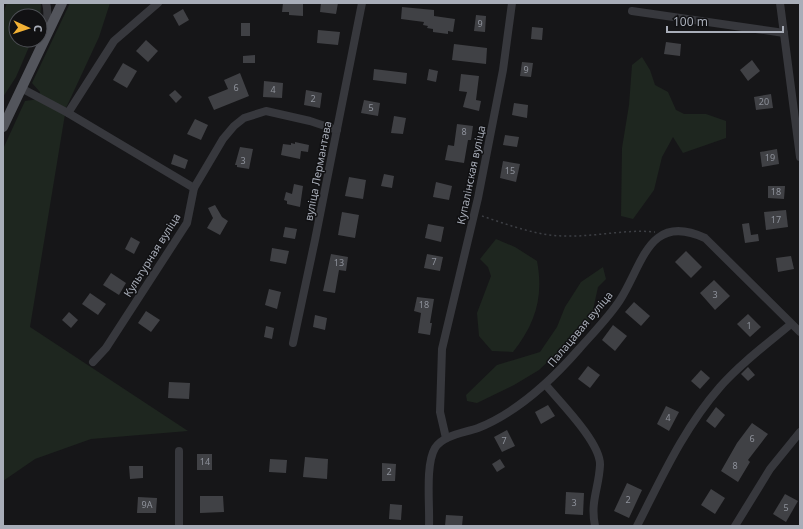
<svg xmlns="http://www.w3.org/2000/svg" width="803" height="529" viewBox="0 0 803 529" font-family="'Noto Sans',sans-serif">
<style>
.green{fill:#1e261f}
.building{fill:#404145}
.lines{fill:none;stroke-linecap:round;stroke-linejoin:round}
.path{stroke:#3d3f44;stroke-width:1.5;stroke-dasharray:2 3;stroke-linecap:butt}
.minor{stroke:#37383d;stroke-width:8}
.major{stroke:#53555c;stroke-width:10}
.labels{text-anchor:middle;stroke-width:3;stroke-linejoin:round;paint-order:stroke}
.number-label{font-size:9px;fill:#8e929b}
.street-label{font-size:11px;fill:#a8adb8;stroke:#111113}
</style>
<rect width="100%" height="100%" fill="#161618"/>
<g class="green">
<path d="M7,3H41L40,23V16H16V40H32L16,77L3,97V14Z"/>
<path d="M70,3H110L99,37L66,108L30,327L188,431L91,439L35,459L3,481V149L25,101L39,99L40,92L32,83Z"/>
<path d="M642,57L650,70L655,85L668,92L676,110L684,114H706L726,121V138L683,153L673,137L662,157L654,190L633,219L621,216L622,148L629,105L632,65Z"/>
<path d="M496,239L515,247L537,261C544,297 535,324 513,352L492,351L479,336L477,313L491,276L488,267L480,259Z"/>
<path d="M603,267L606,279L598,287L591,319L576,335L539,370L514,385L477,403L467,401L466,395L497,365L540,352L557,327L565,307L581,282Z"/>
</g>
<g class="building">
<path d="M283,3H303V16L289,15V12H282Z"/>
<path d="M321,3H338L336,14L320,12Z"/>
<path d="M402,7L434,10V16L455,19L453,32L448,31V34L433,32V29L427,28L428,26L423,25L424,22L401,19Z"/>
<path d="M183,9L189,20L179,26L173,15Z"/>
<path d="M476,15L486,16L485,32L474,31Z"/>
<rect x="241" y="23" width="9" height="13"/>
<path d="M532,27L543,28L542,40L531,39Z"/>
<path d="M318,30L340,32L338,45L317,43Z"/>
<path d="M146,40L158,51L148,62L136,51Z"/>
<path d="M666,42L681,44L680,56L664,54Z"/>
<path d="M454,44L487,48L486,64L452,60Z"/>
<path d="M255,55V63H243V56Z"/>
<path d="M752,60L760,71L748,81L740,70Z"/>
<path d="M522,62L533,63L531,77L520,76Z"/>
<path d="M123,63L137,71L127,88L113,80Z"/>
<path d="M374,69L407,73L406,84L373,80Z"/>
<path d="M429,69L438,71L436,82L427,80Z"/>
<path d="M240,73L249,96L214,110L208,97L228,89L224,80Z"/>
<path d="M461,74L479,76L476,100L481,101L479,111L463,107L467,92L459,91Z"/>
<path d="M264,81L283,83L282,98L263,97Z"/>
<path d="M175,90L182,97L176,103L169,95Z"/>
<path d="M306,90L322,93L320,108L304,105Z"/>
<path d="M771,94L773,108L756,110L754,97Z"/>
<path d="M364,100L380,103L378,116L361,113Z"/>
<path d="M514,103L528,105L527,118L512,115Z"/>
<path d="M394,116L406,118L403,134L391,133Z"/>
<path d="M195,119L208,125L201,140L187,134Z"/>
<path d="M457,124L473,126L471,140H468L464,163L445,160L448,145L454,146Z"/>
<path d="M505,135L519,137L517,147L503,145Z"/>
<path d="M295,142L309,145L308,152L301,151L300,159L281,155L283,144L291,145V143L295,144Z"/>
<path d="M240,147L253,149L249,169L237,167V165H235Z"/>
<path d="M777,149L779,164L762,167L760,152Z"/>
<path d="M174,154L188,160L185,169L171,164Z"/>
<path d="M503,161L520,164L516,182L500,178Z"/>
<path d="M384,174L394,176L392,188L381,186Z"/>
<path d="M349,177L366,180L363,199L345,196Z"/>
<path d="M436,182L452,186L449,200L433,197Z"/>
<path d="M294,184L303,186L300,207L287,204V201L284,200L286,192L292,194Z"/>
<path d="M768,186H785L784,199L768,198Z"/>
<path d="M215,205L222,217L228,221L220,235L207,228L213,218L208,208Z"/>
<path d="M786,210L788,227L766,230L764,212Z"/>
<path d="M342,212L359,215L355,238L338,235Z"/>
<path d="M749,223L751,235L758,234L759,241L745,243L742,224Z"/>
<path d="M428,224L444,227L441,242L425,238Z"/>
<path d="M285,227L297,229L295,239L283,237Z"/>
<path d="M131,237L140,242L134,254L125,249Z"/>
<path d="M272,248L289,251L286,264L270,261Z"/>
<path d="M686,251L702,267L691,278L675,262Z"/>
<path d="M331,254L348,257L346,271L339,270L335,293L323,291Z"/>
<path d="M427,254L443,257L440,271L424,268Z"/>
<path d="M791,256L794,269L778,272L776,258Z"/>
<path d="M111,273L126,283L119,295L103,285Z"/>
<path d="M714,280L730,296L715,310L700,293Z"/>
<path d="M269,289L281,292L277,309L265,305Z"/>
<path d="M90,293L106,304L98,315L82,304Z"/>
<path d="M417,297L434,299L430,323H432L430,335L418,333L421,313L414,311Z"/>
<path d="M634,302L650,316L641,326L625,312Z"/>
<path d="M146,311L160,320L151,332L138,323Z"/>
<path d="M69,312L78,320L71,328L62,320Z"/>
<path d="M748,314L761,327L750,337L737,324Z"/>
<path d="M315,315L327,318L325,330L313,327Z"/>
<path d="M613,325L627,336L615,351L602,340Z"/>
<path d="M266,326L274,328L272,339L264,337Z"/>
<path d="M588,366L600,375L590,388L578,379Z"/>
<path d="M748,367L755,375L748,381L741,374Z"/>
<path d="M701,370L710,378L700,389L691,381Z"/>
<path d="M169,382L190,383L189,399L168,398Z"/>
<path d="M548,405L555,416L541,424L535,412Z"/>
<path d="M666,406L679,412L669,431L657,424Z"/>
<path d="M716,407L725,415L715,428L706,421Z"/>
<path d="M752,423L768,434L748,460L750,462L738,482L721,471L737,443Z"/>
<path d="M507,430L515,446L502,452L494,437Z"/>
<rect x="197" y="454" width="15" height="16"/>
<path d="M305,457L328,459L327,479L303,477Z"/>
<path d="M270,459L287,460L286,473L269,472Z"/>
<path d="M500,459L505,467L497,472L492,464Z"/>
<path d="M382,463L396,464L395,481H382Z"/>
<path d="M129,466H143V478L130,479Z"/>
<path d="M627,483L642,490L629,518L614,511Z"/>
<path d="M711,489L725,498L715,514L701,505Z"/>
<path d="M566,492L584,493L583,515L565,514Z"/>
<path d="M785,494L798,501L786,522L773,514Z"/>
<path d="M200,496H223L224,512L200,513Z"/>
<path d="M138,497L157,498L156,513H137Z"/>
<path d="M390,504L402,505L401,520L389,519Z"/>
<path d="M446,515L463,516L462,526H445Z"/>
</g>
<g class="lines">
<path class="path" d="M482,216C509,225 537,236 565,236C596,237 624,229 655,232"/>
<g class="minor">
<path d="M780,3L800,157"/>
<path d="M632,11L784,33"/>
<path d="M44,33C47,23 49,13 46,3"/>
<path d="M21,88L68,113L194,188"/>
<path d="M68,113L114,41L158,3"/>
<path d="M293,343L315,240L362,3"/>
<path d="M93,362L106,348L187,223L194,188L223,139L234,126L244,118L266,111L310,121L337,130"/>
<path d="M545,384C560,402 601,443 600,465C599,488 590,501 595,526"/>
<path d="M446,438L440,412L442,349L478,198L503,70L512,3"/>
<path d="M179,451V526"/>
<path d="M429,526C430,506 425,465 435,448C443,435 464,433 478,428C518,412 551,381 579,349C593,333 609,317 620,300C643,264 649,212 705,238L800,332"/>
<path d="M637,526C662,477 684,428 720,387C741,363 767,344 791,324"/>
<path d="M735,526L770,469L800,432"/>
</g>
<path class="major" d="M3,127L62,3"/>
</g>
<g class="labels">
<g class="number-label">
<text x="480" y="27">9</text>
<text x="526" y="73">9</text>
<text x="236" y="91">6</text>
<text x="273" y="93">4</text>
<text x="313" y="102">2</text>
<text x="764" y="105">20</text>
<text x="371" y="111">5</text>
<text x="464" y="135">8</text>
<text x="770" y="161">19</text>
<text x="243" y="164">3</text>
<text x="510" y="174">15</text>
<text x="776" y="195">18</text>
<text x="776" y="223">17</text>
<text x="434" y="265">7</text>
<text x="339" y="266">13</text>
<text x="715" y="298">3</text>
<text x="424" y="308">18</text>
<text x="749" y="329">1</text>
<text x="668" y="421">4</text>
<text x="752" y="442">6</text>
<text x="504" y="444">7</text>
<text x="205" y="465">14</text>
<text x="735" y="469">8</text>
<text x="389" y="475">2</text>
<text x="628" y="503">2</text>
<text x="574" y="506">3</text>
<text x="147" y="508">9А</text>
<text x="786" y="511">5</text>
</g>
<g class="street-label">
<text transform="translate(318 171) rotate(-79)" y="4">вуліца Лермантава</text>
<text transform="translate(471 175) rotate(-78)" y="4">Купалінская вуліца</text>
<text transform="translate(152 255) rotate(-58)" y="4">Культурная вуліца</text>
<text transform="translate(580 329) rotate(-50)" y="4">Палацавая вуліца</text>
</g>
</g>
<rect width="803" height="529" fill="none" stroke="#a8adb8" stroke-width="8"/>
<g transform="translate(28 28) rotate(93)"><circle r="19" fill="#111113" stroke="#4d4f55"/>
<path d="M0-3L7 15L0 10L-7 15Z" fill="#f2b134"/>
<text y="-6" font-size="11" font-weight="bold" text-anchor="middle" fill="#a8adb8">С</text>
</g>
<path d="M667 26v6h116v-6" fill="none" stroke="#a8adb8" stroke-width="2"/>
<text x="673" y="26" font-size="12" fill="#a8adb8" stroke="#111113" stroke-width="3" paint-order="stroke">100 m</text>
</svg>
